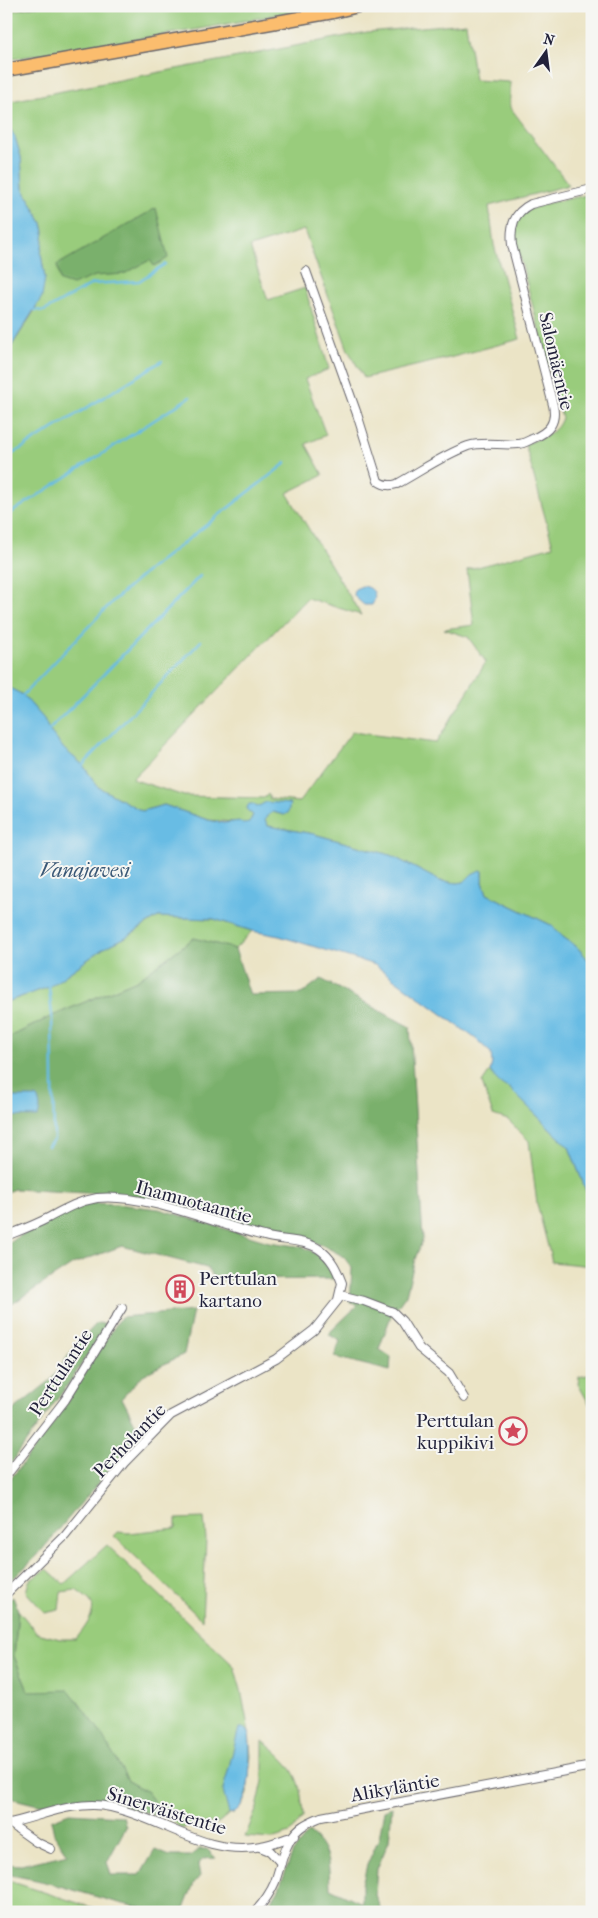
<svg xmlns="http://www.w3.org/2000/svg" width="598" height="1918" viewBox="0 0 598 1918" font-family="'IM FELL French Canon',serif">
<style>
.green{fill:#99cc7c;stroke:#5e775c}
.forest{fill:#7ab06c;stroke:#4e6954}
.water{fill:#68bce4;stroke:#456f90}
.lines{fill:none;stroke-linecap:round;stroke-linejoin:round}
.stream{stroke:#68bce4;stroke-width:2.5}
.minor-casing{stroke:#68666c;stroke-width:10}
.trunk-casing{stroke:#68666c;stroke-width:15}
.minor{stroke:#fff;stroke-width:8}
.trunk{stroke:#fbbd6e;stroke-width:12}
.labels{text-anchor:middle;stroke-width:4;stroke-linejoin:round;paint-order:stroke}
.street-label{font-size:19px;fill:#22223b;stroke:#f6f6f2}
.poi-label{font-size:19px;fill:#22223b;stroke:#f6f6f2;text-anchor:start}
.water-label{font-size:20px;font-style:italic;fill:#3a5876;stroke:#f6f6f2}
</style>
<rect width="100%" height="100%" fill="#f6f6f2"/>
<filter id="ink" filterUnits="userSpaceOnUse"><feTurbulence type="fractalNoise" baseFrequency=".02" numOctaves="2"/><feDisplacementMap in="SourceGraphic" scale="10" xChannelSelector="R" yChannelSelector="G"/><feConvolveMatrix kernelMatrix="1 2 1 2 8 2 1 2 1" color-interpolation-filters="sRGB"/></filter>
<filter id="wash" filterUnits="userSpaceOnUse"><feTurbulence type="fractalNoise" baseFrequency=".0096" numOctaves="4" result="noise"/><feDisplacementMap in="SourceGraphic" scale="20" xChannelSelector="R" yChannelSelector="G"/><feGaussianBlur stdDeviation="1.12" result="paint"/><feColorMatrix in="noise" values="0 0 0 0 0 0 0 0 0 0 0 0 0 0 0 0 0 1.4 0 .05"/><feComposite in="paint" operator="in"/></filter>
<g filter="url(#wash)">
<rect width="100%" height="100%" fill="#ebe4c6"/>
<g class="green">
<path d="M36,6H324L200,29L6,60V12Z"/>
<path d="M466,23L475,80L510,82V107L569,185L489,206L494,245L520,339L449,358L364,378L348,350L304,230L250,247L268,300L305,288L329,369L305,379L326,435L306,444L323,475L287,493L361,615L307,598L132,779L184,796L264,798L268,794L270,799L299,802L352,732L436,743L486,662L468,637L444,629L474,625L467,570L553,546L525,444C541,438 556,435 562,418L515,238L518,220L527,210L543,204L592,194V964L577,947L563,937L551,925L487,894L483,882V871L472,874L464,882L458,883L440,881L390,855L314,834L268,826L265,820L267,816L273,812L279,814L288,804H280L252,813L253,815L249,823L208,820L164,805L142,811L98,787L83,765L64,750L49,730L43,719L23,695L6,686V355L35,310L45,278L41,254L44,231L42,223L23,188L21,157L15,137L6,122V102L367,32Z"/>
<path d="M158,917L214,919L252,931L235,949L194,938L137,980L52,1016L6,1039V1002L49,987L104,948L126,937Z"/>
<path d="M490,1071L505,1086L509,1088L569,1147L592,1206V1266L552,1262L537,1204L529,1141L508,1120L493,1115L482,1083Z"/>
<path d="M592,1374V1409L578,1384L579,1377Z"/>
<path d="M204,1518L206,1539L202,1620L114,1536L118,1532L128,1533L176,1528V1519Z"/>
<path d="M107,1545L234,1666L241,1690L249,1732L251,1756L247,1794L242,1805L234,1813L229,1814L218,1823L191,1824L182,1829L163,1813L146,1791L129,1782L117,1763L28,1691L14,1656L18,1610L37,1633L60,1639H76C83,1630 100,1610 89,1600C85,1596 80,1593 76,1590L61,1592L59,1610L45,1613L26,1592L29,1581L47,1569L64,1584Z"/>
<path d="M263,1741C294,1767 301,1776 303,1817L290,1833L271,1839L245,1837L257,1808L263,1781Z"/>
<path d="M6,1880L106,1912H6Z"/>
</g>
<g class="forest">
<path d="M156,208L168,258L154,266L150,260L124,274L95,276L72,285L60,281L57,265Z"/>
<path d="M194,938L235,949L250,995L301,994L321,979L410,1027L423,1239L415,1259L406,1295L391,1316L379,1349L391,1357L390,1371L334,1357L340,1341L328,1334L358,1305L350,1303L352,1268L343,1256L322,1245L139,1196L14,1189L6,1193V1039L52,1016L137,980Z"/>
<path d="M90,1203L116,1204L159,1209L269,1242L304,1247L318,1255L327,1264L334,1279L216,1280L207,1268L122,1246L73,1264L6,1308V1244L59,1213Z"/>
<path d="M193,1311L184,1354L143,1375L122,1398L140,1433L36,1557L6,1585V1485L61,1413L82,1376L121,1317Z"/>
<path d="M97,1323L107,1324L74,1376L6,1470V1416L51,1380L73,1349Z"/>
<path d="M13,1597L18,1610L14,1656L28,1691L69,1690L97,1727L129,1782L146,1791L163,1813L154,1815L104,1799L38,1805L6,1797V1602Z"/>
<path d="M392,1807L389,1841L377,1869L375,1895L382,1912H263L278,1891L293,1852L309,1832C329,1849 329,1863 330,1888L362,1903V1884L367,1865L379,1838L384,1810Z"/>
<path d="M69,1813L123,1816L126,1827L107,1862L111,1875H140L155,1850L170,1856H190L199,1849H207L216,1858L203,1859L198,1865L200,1876L194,1883L184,1909C153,1918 82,1891 48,1883C34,1879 20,1877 6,1874V1864L21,1865L68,1854L54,1834L51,1820Z"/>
</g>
<g class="water">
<path d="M6,122L15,137L21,157L23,188L42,223L44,232L41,254L45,278L42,297L6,355Z"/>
<path d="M362,586C374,587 378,595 372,605H364L354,596L355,589Z"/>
<path d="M6,686L23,695L44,719L49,730L64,749L83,765L98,787L142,811L164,805L208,820L224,823L239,821L243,824L249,823L253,815L246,809L249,804H253L257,807L266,802L290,804L288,813L284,815L273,812L267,816L265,820L268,826L314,834L390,855L440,881L458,883L464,882L472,874L480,870L483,871V882L487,894L551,925L563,937L577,947L592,964V1206L569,1147L509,1088C501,1086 495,1078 490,1071L492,1063L491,1053L476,1039L375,965L279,936L252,931L214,919L158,917L126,937L104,948L49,987L6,1002Z"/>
<path d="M6,1097H36C41,1102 41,1112 37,1117L6,1116Z"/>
<path d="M239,1728H243L249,1732C250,1752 254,1810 229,1814L223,1790Z"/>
</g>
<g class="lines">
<g class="stream">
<path d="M35,310L44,311L92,284L139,281L165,264"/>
<path d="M6,458L162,361"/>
<path d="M6,516L190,397"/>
<path d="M23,695L113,601L146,572L286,463"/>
<path d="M49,730L200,576"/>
<path d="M83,765L201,641"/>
<path d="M48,1146L54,1140L52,1016L49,987"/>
</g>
</g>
</g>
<g filter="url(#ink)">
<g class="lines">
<g class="minor-casing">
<g id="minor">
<path d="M306,271L357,414L378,481C384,486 390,486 397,484C421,471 443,455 468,446C485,441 501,446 518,444C523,444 528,441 532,439C549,432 557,423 553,405L512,245C510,227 513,213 531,204L592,189"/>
<path d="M6,1236C21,1230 35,1225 48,1218C65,1209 79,1201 97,1198C145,1193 216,1224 264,1236C281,1241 304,1239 319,1249C332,1258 337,1270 342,1283L338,1300L314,1330L276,1359L171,1415L124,1463L65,1536L6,1594"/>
<path d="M340,1295L364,1301L393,1312L402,1321L419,1348L449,1373L464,1398"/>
<path d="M6,1476L65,1400L122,1308"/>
<path d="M8,1822L36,1842L51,1849"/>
<path d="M6,1824C40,1817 75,1799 111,1807C162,1818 207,1857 261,1846C272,1844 284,1839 294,1836"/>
<path d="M260,1847L270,1851L281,1863"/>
<path d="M255,1912C264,1902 270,1894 275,1882C281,1865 285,1840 300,1828C306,1823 314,1820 321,1817L592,1766"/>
</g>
</g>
<g class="trunk-casing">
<path id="trunk" d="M6,70L333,12L358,6"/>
</g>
<use href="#minor" class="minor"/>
<use href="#trunk" class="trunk"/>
</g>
</g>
<defs>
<g id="building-ring" transform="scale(1.4375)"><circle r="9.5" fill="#f6f6f2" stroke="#d1495b" stroke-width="1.5"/><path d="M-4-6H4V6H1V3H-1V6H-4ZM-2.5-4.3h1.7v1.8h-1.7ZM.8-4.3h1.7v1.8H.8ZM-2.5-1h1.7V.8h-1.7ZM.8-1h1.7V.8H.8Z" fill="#d1495b"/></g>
<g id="sight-ring" transform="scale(1.4375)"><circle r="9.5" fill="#f6f6f2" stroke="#d1495b" stroke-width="1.5"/><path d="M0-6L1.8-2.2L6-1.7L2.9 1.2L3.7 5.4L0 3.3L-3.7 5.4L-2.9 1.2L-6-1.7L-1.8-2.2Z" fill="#d1495b"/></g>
</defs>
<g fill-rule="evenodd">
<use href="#building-ring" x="180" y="1289"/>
<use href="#sight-ring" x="513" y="1431"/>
</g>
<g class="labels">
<g class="street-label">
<text transform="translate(557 361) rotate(77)" y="7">Salomäentie</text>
<text transform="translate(194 1201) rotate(15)" y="7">Ihamuotaantie</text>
<text transform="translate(60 1372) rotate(-57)" y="7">Perttulantie</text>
<text transform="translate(129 1440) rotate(-46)" y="7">Perholantie</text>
<text transform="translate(395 1787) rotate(-10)" y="7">Alikyläntie</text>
<text transform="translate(167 1810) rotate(17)" y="7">Sinerväistentie</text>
</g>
<g class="poi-label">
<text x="199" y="1285">Perttulan<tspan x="199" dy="22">kartano</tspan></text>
<text x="494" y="1427" text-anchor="end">Perttulan<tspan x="494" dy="22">kuppikivi</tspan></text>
</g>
<g class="water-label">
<text x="85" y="877">Vanajavesi</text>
</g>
</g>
<rect width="598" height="1918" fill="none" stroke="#f6f6f2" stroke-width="25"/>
<g transform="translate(546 52) rotate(14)" stroke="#f6f6f2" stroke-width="4" paint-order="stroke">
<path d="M0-4L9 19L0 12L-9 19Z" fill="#22223b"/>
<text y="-8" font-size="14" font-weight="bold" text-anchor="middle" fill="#22223b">N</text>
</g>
</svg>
